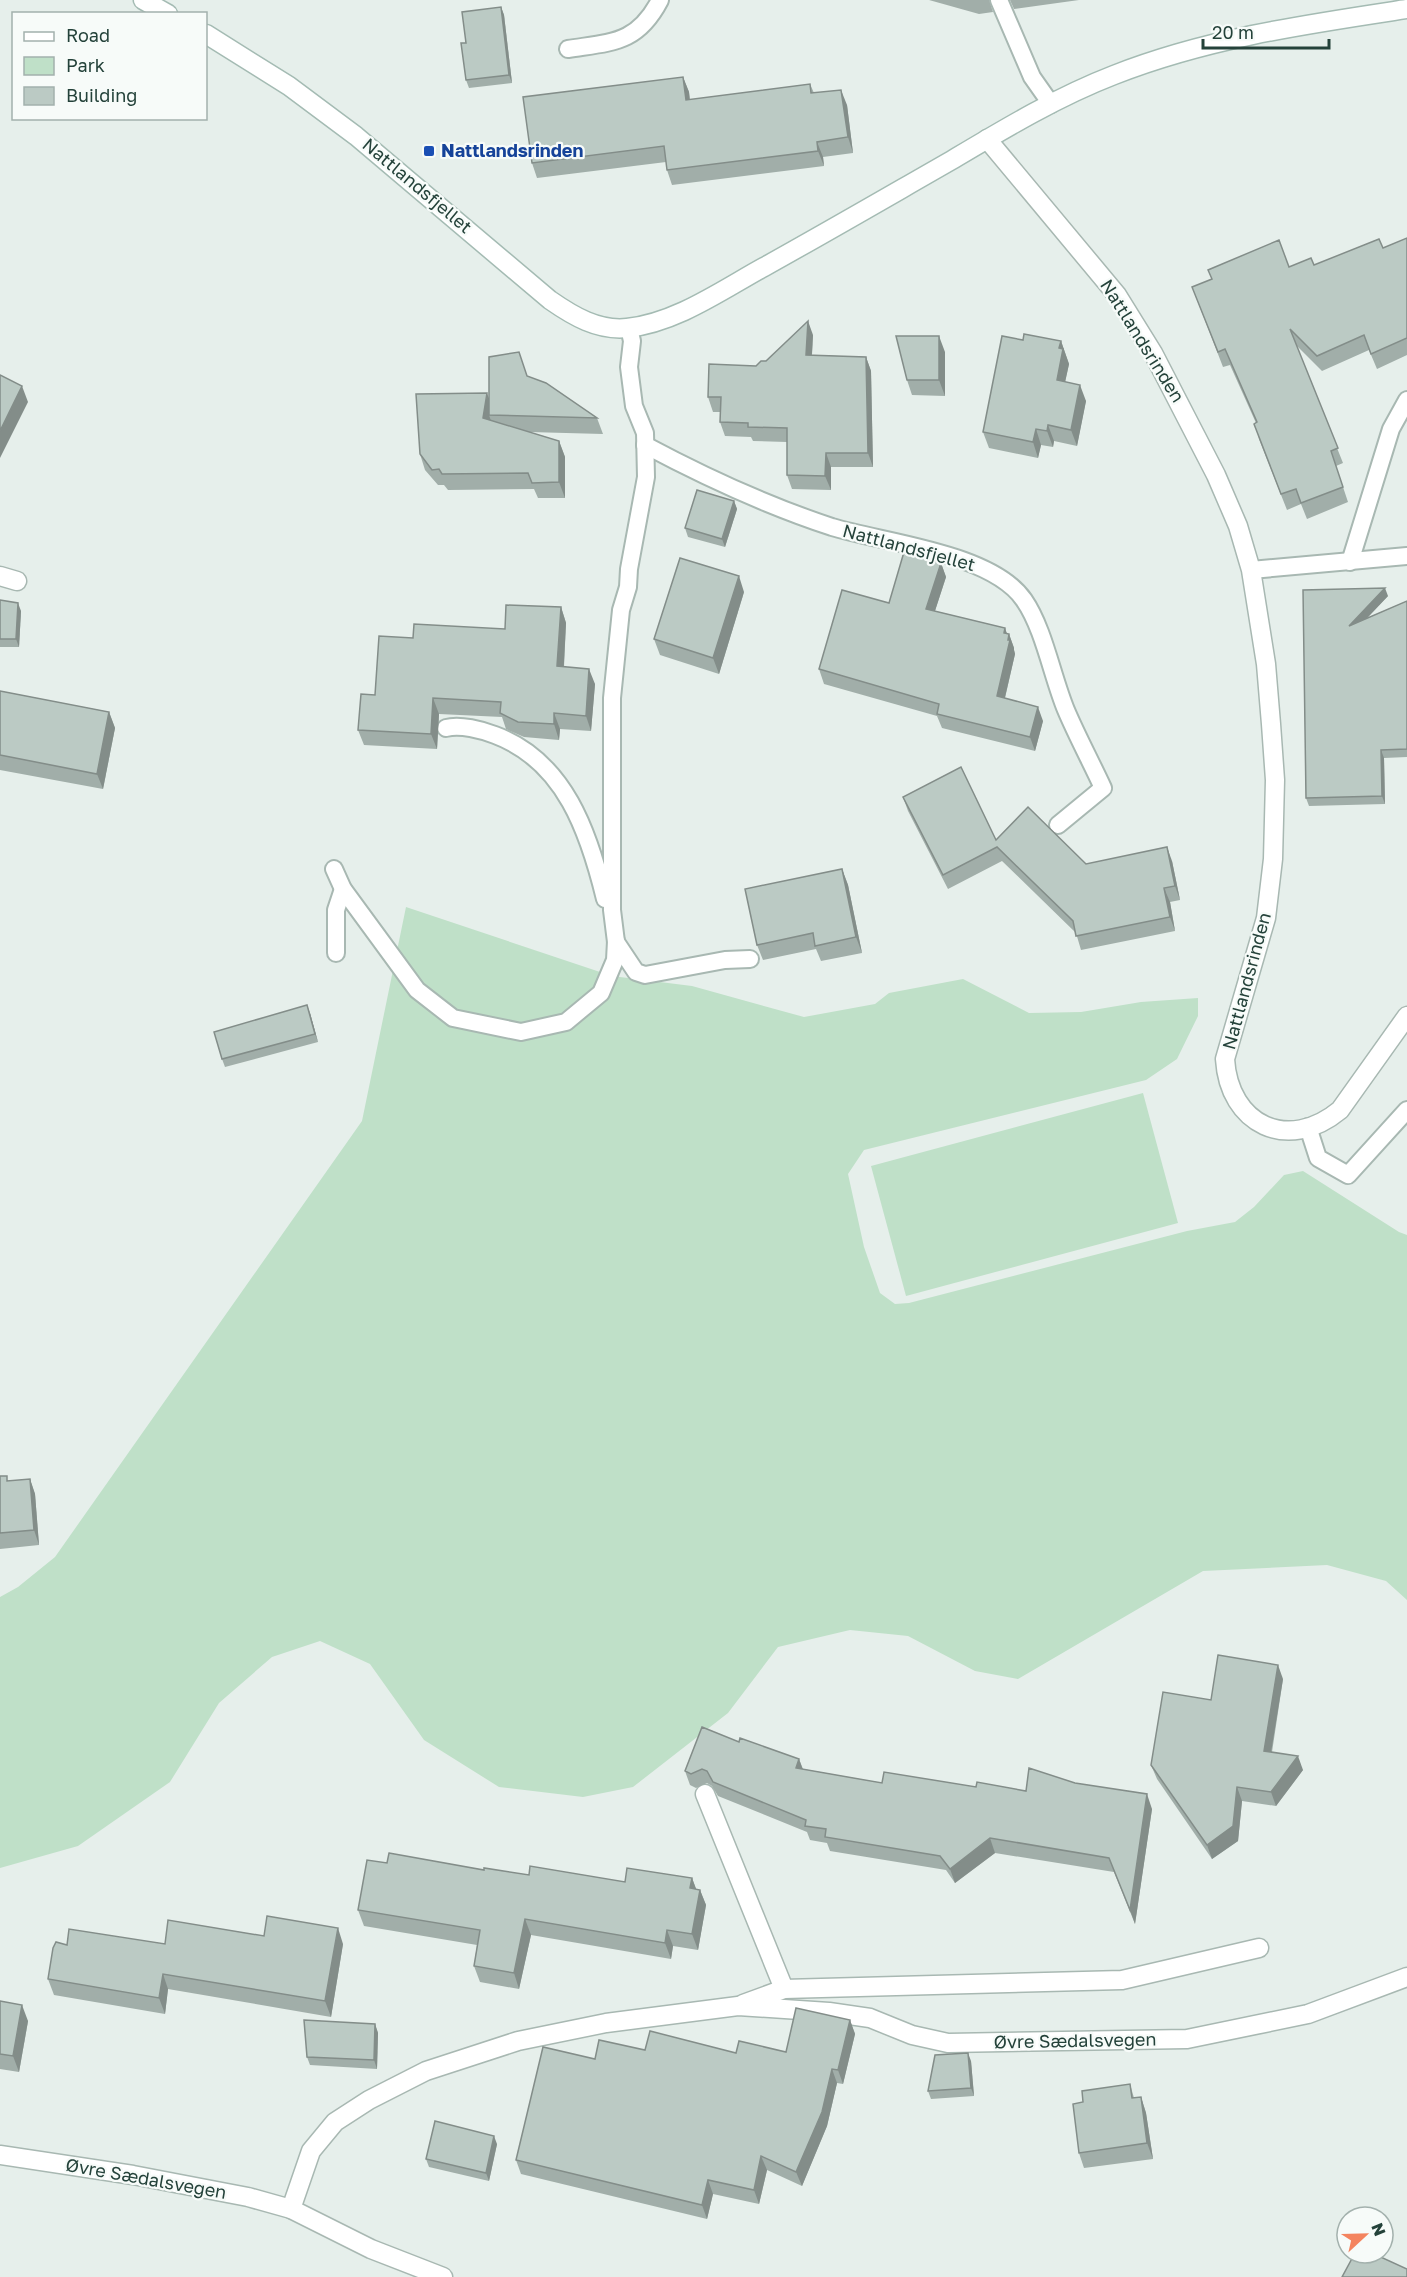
<svg xmlns="http://www.w3.org/2000/svg" width="1407" height="2277" viewBox="0 0 1407 2277" font-family="'Golos Text',sans-serif">
<style>
.green{fill:#bfe0c8}
.lines{fill:none;stroke-linecap:round;stroke-linejoin:round}
.lane-casing{stroke:#a8b8b2;stroke-width:20}
.street-casing{stroke:#a8b8b2;stroke-width:21}
.secondary-casing{stroke:#a4bbb3;stroke-width:21}
.lane{stroke:#fff;stroke-width:16}
.street{stroke:#fff;stroke-width:18}
.secondary{stroke:#fff;stroke-width:18}
.wall{fill:#a1aea9}
.shaded-wall{fill:#838d89}
.building{fill:#bbcac4;stroke:#838d89;stroke-width:1.5}
.transit-dot{fill:#1a4fb4;stroke:#f7fbf9;stroke-width:2}
.labels{text-anchor:middle;stroke-width:4.5;stroke-linejoin:round;paint-order:stroke}
.transit-label{font-size:18px;font-weight:bold;fill:#164399;stroke:#f7fbf9;text-anchor:start}
.street-label{font-size:18px;fill:#24423a;stroke:#f7fbf9}
</style>
<rect width="100%" height="100%" fill="#e6efeb"/>
<g class="green">
<path d="M406,907L612,976L692,986L804,1017L875,1004L889,993L963,979L1029,1013L1081,1012L1141,1002L1198,998V1016L1177,1059L1146,1080L864,1150L848,1174L864,1247L880,1293L895,1304L909,1303L1187,1231L1235,1222L1254,1207L1284,1175L1303,1171L1399,1232L1407,1235V1600L1386,1581L1327,1565L1203,1571L1018,1679L975,1671L908,1636L850,1630L778,1647L728,1713L633,1787L583,1797L499,1787L424,1740L370,1664L320,1641L272,1657L219,1703L170,1782L78,1846L0,1868V1597L18,1587L55,1557L362,1121Z"/>
<path d="M1143,1093L1178,1223L906,1296L871,1166Z"/>
</g>
<g class="lines">
<g class="lane-casing">
<g id="lane">
<path d="M999,0L1032,77L1051,104"/>
<path d="M568,49C612,42 637,44 660,0"/>
<path d="M629,328L632,341L629,367L634,406L645,433L646,477L629,569L628,587L621,610L612,698V910L616,942L636,972L645,975L725,960L750,959"/>
<path d="M645,445C705,477 768,506 832,527C885,543 992,553 1024,600C1044,629 1052,676 1066,710C1077,736 1091,762 1103,788L1058,825"/>
<path d="M1350,562L1391,429L1407,400"/>
<path d="M1251,570L1407,556"/>
<path d="M446,728C460,724 482,730 495,735C565,761 589,833 605,899"/>
<path d="M334,869L343,889L417,990L453,1018L521,1032L566,1022L601,993L615,960L616,941"/>
<path d="M336,953V910L343,889"/>
<path d="M1308,1127L1318,1158L1348,1175L1407,1110"/>
</g>
</g>
<g class="street-casing">
<g id="street">
<path d="M987,139L1117,295L1153,353L1216,475L1238,526L1251,570L1266,664L1271,724L1275,780L1273,859L1266,918L1225,1059C1229,1125 1288,1153 1340,1110L1407,1016"/>
<path d="M0,576L17,581"/>
<path d="M705,1794L784,1989"/>
<path d="M743,2004L784,1989L1122,1980L1259,1948"/>
<path d="M0,2155L133,2175L248,2197L291,2209L371,2249L443,2277"/>
<path d="M291,2209L311,2151L335,2122L369,2100L426,2071L518,2041L606,2023L738,2006L829,2012L870,2018L912,2035L948,2043L1187,2039L1308,2014L1407,1977"/>
</g>
</g>
<g class="secondary-casing">
<g id="secondary">
<path d="M143,0L168,14"/>
<path d="M206,34L289,86L356,136L550,300C573,316 598,331 627,328C676,323 722,290 764,267C827,232 889,196 952,160C1004,129 1057,97 1114,75C1208,38 1308,24 1407,9"/>
</g>
</g>
<use href="#lane" class="lane"/>
<use href="#street" class="street"/>
<use href="#secondary" class="secondary"/>
</g>
<g class="wall">
<path d="M929,0H989L993,12L979,14Z"/>
<path d="M1010,0H1079L1014,9Z"/>
<path d="M501,7L504,15L512,83L469,88L466,80V43Z"/>
<path d="M683,77L689,92L690,100L810,84L814,93L847,105L853,153L823,157L824,166L672,185L667,170L666,162L537,178L532,163Z"/>
<path d="M1407,238V355L1377,369L1369,350L1322,371L1296,345L1343,463L1336,466L1348,502L1307,519L1301,504L1287,510L1259,439L1256,423L1230,365L1223,367L1192,287L1289,267L1314,265L1383,248Z"/>
<path d="M813,335L812,355L866,357L871,371L873,467H831V490L792,489L787,475V442L753,441L751,437L725,436L720,422V412H713L708,397L756,366Z"/>
<path d="M1023,340L1061,341L1069,364L1065,382L1086,401L1077,446L1054,441L1053,447L1041,445L1038,458L989,448L983,432Z"/>
<path d="M945,352V396L912,395L907,380Z"/>
<path d="M528,376L597,418L603,434L529,432L559,441L565,457V498H538L534,489L448,490L444,485H438L425,470L420,454L489,398Z"/>
<path d="M734,501L737,509L725,547L688,537L685,528Z"/>
<path d="M941,563L946,577L935,611L1005,628L1007,634H1009L1014,648V650L1015,654L1005,698L1043,721L1035,751L942,728L937,716L824,684L819,669L889,603Z"/>
<path d="M1303,590L1388,596L1367,618L1407,601V757L1384,758L1385,804L1309,806L1306,798Z"/>
<path d="M744,592L719,674L660,655L654,639Z"/>
<path d="M0,600L21,611L19,647H0Z"/>
<path d="M561,607L566,623L564,667L595,684L591,731L560,729L559,740L524,737L506,729L502,717L439,714L437,749L364,745L358,730L375,695L413,638L505,629Z"/>
<path d="M0,691L109,712L115,728L103,789L0,770Z"/>
<path d="M903,797L996,840L1086,864L1172,861L1180,900L1170,902L1175,931L1081,950L1076,933L1002,861L948,889L908,811Z"/>
<path d="M842,869L848,885L862,953L821,961L816,949L763,960L757,945Z"/>
<path d="M310,1013L318,1042L225,1067L222,1059Z"/>
<path d="M0,1476L9,1481L30,1479L35,1494L39,1545L0,1549Z"/>
<path d="M1283,1679L1272,1752L1303,1770L1276,1806L1242,1801L1238,1841L1212,1859L1157,1779L1151,1765L1211,1700Z"/>
<path d="M739,1742L799,1759L803,1769L882,1783L1026,1791L1152,1809L1135,1924L1114,1872L995,1853L955,1883L946,1870L830,1851L827,1843L810,1840L807,1832L718,1796L712,1786L707,1783L696,1788L690,1785L685,1771Z"/>
<path d="M387,1863L484,1870L529,1875L625,1882L692,1878L696,1889L700,1890L706,1905L698,1950L673,1946L671,1959L531,1935L519,1989L480,1982L474,1966L477,1945L364,1926L358,1910Z"/>
<path d="M264,1936L343,1944L331,2017L168,1989L165,2014L54,1995L48,1979L67,1945L165,1944Z"/>
<path d="M0,2001L28,2021L19,2072L0,2069Z"/>
<path d="M850,2020L855,2034L843,2084L837,2083L827,2126L802,2186L767,2170L759,2204L713,2194L707,2219L521,2174L516,2160L595,2059L645,2050L736,2053L786,2052Z"/>
<path d="M375,2024L378,2033L377,2069L310,2065L307,2057Z"/>
<path d="M971,2061L974,2096L931,2099L928,2091Z"/>
<path d="M1130,2084L1134,2098L1141,2097L1146,2113L1153,2159L1084,2168L1079,2153L1083,2102Z"/>
<path d="M497,2144L489,2181L429,2167L426,2159Z"/>
</g>
<g class="shaded-wall">
<path d="M501,7L504,15L512,83L509,75Z"/>
<path d="M683,77L689,92L691,115L686,100Z"/>
<path d="M841,90L847,105L853,153L848,137Z"/>
<path d="M817,142L823,157L824,166L818,151Z"/>
<path d="M808,321L813,335L811,369L806,355Z"/>
<path d="M939,336L945,352V396L939,380Z"/>
<path d="M1061,341L1069,364L1062,396L1057,380L1059,348Z"/>
<path d="M866,357L871,371L873,467L868,453Z"/>
<path d="M1080,385L1086,401L1077,446L1071,430Z"/>
<path d="M22,386L28,402L0,458V431Z"/>
<path d="M487,393L493,409L489,415L491,421L483,418Z"/>
<path d="M1048,425L1054,441L1053,447L1047,431Z"/>
<path d="M1036,429L1041,445L1038,458L1033,442Z"/>
<path d="M559,441L565,457V498L559,482Z"/>
<path d="M826,453L831,467V490L825,476Z"/>
<path d="M734,501L737,509L725,547L722,539Z"/>
<path d="M941,563L946,577L931,623L926,609Z"/>
<path d="M739,576L744,592L719,674L713,658Z"/>
<path d="M1385,588L1388,596L1352,634L1349,626Z"/>
<path d="M18,603L21,611L19,647L16,639Z"/>
<path d="M561,607L566,623L563,681L557,666Z"/>
<path d="M1005,628L1008,637L1009,634L1014,648V650L1015,654L1002,710L997,696Z"/>
<path d="M589,669L595,684L591,731L586,716Z"/>
<path d="M433,698L439,714L437,749L431,734Z"/>
<path d="M1038,707L1043,721L1035,751L1030,737Z"/>
<path d="M109,712L115,728L103,789L97,774Z"/>
<path d="M554,713L560,729L559,740L554,724Z"/>
<path d="M1381,750L1384,758L1385,804L1382,796Z"/>
<path d="M1167,847L1172,861L1180,900L1175,886Z"/>
<path d="M842,869L848,885L862,953L856,937Z"/>
<path d="M1164,888L1170,902L1175,931L1170,917Z"/>
<path d="M307,1005L310,1013L318,1042L315,1034Z"/>
<path d="M30,1479L35,1494L39,1545L34,1530Z"/>
<path d="M1278,1665L1283,1679L1269,1765L1264,1751Z"/>
<path d="M1298,1756L1303,1770L1276,1806L1271,1792Z"/>
<path d="M799,1759L804,1773L796,1768Z"/>
<path d="M1237,1787L1242,1801L1238,1841L1212,1859L1207,1845Z"/>
<path d="M1147,1794L1152,1809L1135,1924L1130,1910Z"/>
<path d="M990,1838L995,1853L955,1883L950,1869Z"/>
<path d="M692,1878L698,1894L690,1888Z"/>
<path d="M700,1890L706,1905L698,1950L692,1934Z"/>
<path d="M525,1919L531,1935L519,1989L514,1973Z"/>
<path d="M338,1928L343,1944L331,2017L325,2001Z"/>
<path d="M667,1930L673,1946L671,1959L665,1943Z"/>
<path d="M163,1974L168,1989L165,2014L159,1998Z"/>
<path d="M22,2005L28,2021L19,2072L13,2056Z"/>
<path d="M850,2020L855,2034L843,2084L838,2070Z"/>
<path d="M375,2024L378,2033L377,2069L374,2060Z"/>
<path d="M968,2053L971,2061L974,2096L971,2088Z"/>
<path d="M832,2069L837,2083L827,2126L802,2186L796,2172Z"/>
<path d="M1141,2097L1146,2113L1153,2159L1147,2143Z"/>
<path d="M494,2136L497,2144L489,2181L486,2173Z"/>
<path d="M761,2156L767,2170L759,2204L754,2190Z"/>
<path d="M708,2180L713,2194L707,2219L702,2205Z"/>
</g>
<g class="building">
<path d="M501,7L509,75L466,80L461,43H466L462,12Z"/>
<path d="M683,77L686,100L810,84L811,93L841,90L848,137L817,142L818,151L667,170L664,146L532,163L523,97Z"/>
<path d="M1407,238V338L1371,354L1364,335L1317,356L1290,329L1338,448L1331,451L1343,487L1301,503L1296,489L1281,494L1254,424L1257,422L1225,349L1218,352L1192,287L1212,279L1208,270L1279,240L1289,267L1311,258L1314,265L1379,239L1383,248Z"/>
<path d="M808,321L806,355L866,357L868,453H826L825,476L787,475V428L748,427V423L720,422L721,397H708L709,364L756,366L761,361H766Z"/>
<path d="M1024,334L1061,341L1059,348L1063,349L1057,380L1080,385L1071,430L1048,425L1047,431L1036,429L1033,442L983,432L1002,336L1023,340Z"/>
<path d="M896,336H939V380H907Z"/>
<path d="M519,352L527,376L546,383L597,418L489,415V357Z"/>
<path d="M0,375L22,386L0,431Z"/>
<path d="M487,393L483,418L559,441V482L532,483L528,473L442,474L439,469L432,470L420,454L416,394Z"/>
<path d="M697,490L734,501L722,539L685,528Z"/>
<path d="M904,552L941,563L926,609L1005,628L1004,633L1009,634L1008,640H1010L997,696L1038,707L1030,737L937,714L939,704L819,669L842,590L889,603Z"/>
<path d="M680,558L739,576L713,658L654,639Z"/>
<path d="M1385,588L1349,626L1407,601V749L1381,750L1382,796L1306,798L1303,590Z"/>
<path d="M0,600L18,603L16,639H0Z"/>
<path d="M506,605L561,607L557,666L589,669L586,716L554,713V724L518,722L500,713L501,702L433,698L431,734L358,730L361,694L375,695L379,636L413,638L414,624L505,629Z"/>
<path d="M0,691L109,712L97,774L0,755Z"/>
<path d="M961,767L996,840L1028,807L1086,864L1167,847L1175,886L1164,888L1170,917L1076,936L1073,921L997,847L943,875L903,797Z"/>
<path d="M842,869L856,937L815,946L813,933L757,945L745,889Z"/>
<path d="M307,1005L315,1034L222,1059L214,1032Z"/>
<path d="M0,1476H7V1481L30,1479L34,1530L0,1533Z"/>
<path d="M1218,1655L1278,1665L1264,1751L1298,1756L1271,1792L1237,1787L1233,1826L1207,1845L1151,1765L1163,1692L1211,1700Z"/>
<path d="M702,1727L739,1742L740,1738L799,1759L796,1768L882,1783L884,1772L976,1787L977,1782L1026,1791L1029,1768L1075,1783L1147,1794L1130,1910L1109,1858L990,1838L950,1869L940,1856L825,1837L826,1829L805,1826L806,1820L713,1782L707,1771L702,1769L691,1774L685,1771Z"/>
<path d="M389,1853L484,1870V1868L529,1875L530,1866L625,1882L627,1868L692,1878L690,1888L700,1890L692,1934L667,1930L665,1943L525,1919L514,1973L474,1966L480,1930L358,1910L367,1860L387,1863Z"/>
<path d="M267,1916L338,1928L325,2001L163,1974L159,1998L48,1979L53,1948L56,1942L67,1945L69,1929L165,1944L168,1920L264,1936Z"/>
<path d="M0,2001L22,2005L13,2056L0,2054Z"/>
<path d="M796,2008L850,2020L838,2070L832,2069L822,2112L796,2172L761,2156L754,2190L708,2180L702,2205L516,2160L543,2047L595,2059L599,2040L645,2050L650,2031L736,2053L739,2041L786,2052Z"/>
<path d="M304,2020L375,2024L374,2060L307,2057Z"/>
<path d="M968,2053L971,2088L928,2091L935,2055Z"/>
<path d="M1130,2084L1132,2098L1141,2097L1147,2143L1079,2153L1073,2104L1083,2102L1082,2091Z"/>
<path d="M435,2121L494,2136L486,2173L426,2159Z"/>
<path d="M1355,2253H1372L1407,2269V2277H1342Z"/>
</g>
<rect class="transit-dot" x="423" y="145" width="12" height="12" rx="3"/>
<g class="labels">
<g class="transit-label">
<text x="441" y="157">Nattlandsrinden</text>
</g>
<g class="street-label">
<text transform="translate(417 186) rotate(40)" y="6">Nattlandsfjellet</text>
<text transform="translate(1142 341) rotate(58)" y="6">Nattlandsrinden</text>
<text transform="translate(909 548) rotate(15)" y="6">Nattlandsfjellet</text>
<text transform="translate(1247 981) rotate(-75)" y="6">Nattlandsrinden</text>
<text transform="translate(1075 2041) rotate(-1)" y="6">Øvre Sædalsvegen</text>
<text transform="translate(146 2179) rotate(10)" y="6">Øvre Sædalsvegen</text>
</g>
</g>
<rect x="12" y="12" width="195" height="108" fill="#f7fbf9" stroke="#a3b1ad" stroke-width="1.5"/>
<rect x="24" y="32" width="30" height="9" fill="#ffffff" stroke="#a3b1ad" stroke-width="1.5"/>
<text x="66" y="42" font-size="18" fill="#24423a">Road</text>
<rect x="24" y="57" width="30" height="18" fill="#bfe0c8" stroke="#a3b1ad" stroke-width="1.5"/>
<text x="66" y="72" font-size="18" fill="#24423a">Park</text>
<rect x="24" y="87" width="30" height="18" fill="#bbcac4" stroke="#a3b1ad" stroke-width="1.5"/>
<text x="66" y="102" font-size="18" fill="#24423a">Building</text>
<g transform="translate(1365 2235) rotate(68)"><circle r="28" fill="#f7fbf9" stroke="#a3b1ad" stroke-width="1.5"/>
<path d="M0-4.5L10 22L0 15L-10 22Z" fill="#f4845f"/>
<text y="-9" font-size="16" font-weight="bold" text-anchor="middle" fill="#24423a">N</text>
</g>
<path d="M1203 39v9h126v-9" fill="none" stroke="#24423a" stroke-width="3"/>
<text x="1212" y="39" font-size="18" fill="#24423a" stroke="#f7fbf9" stroke-width="4.5" paint-order="stroke">20 m</text>
</svg>
